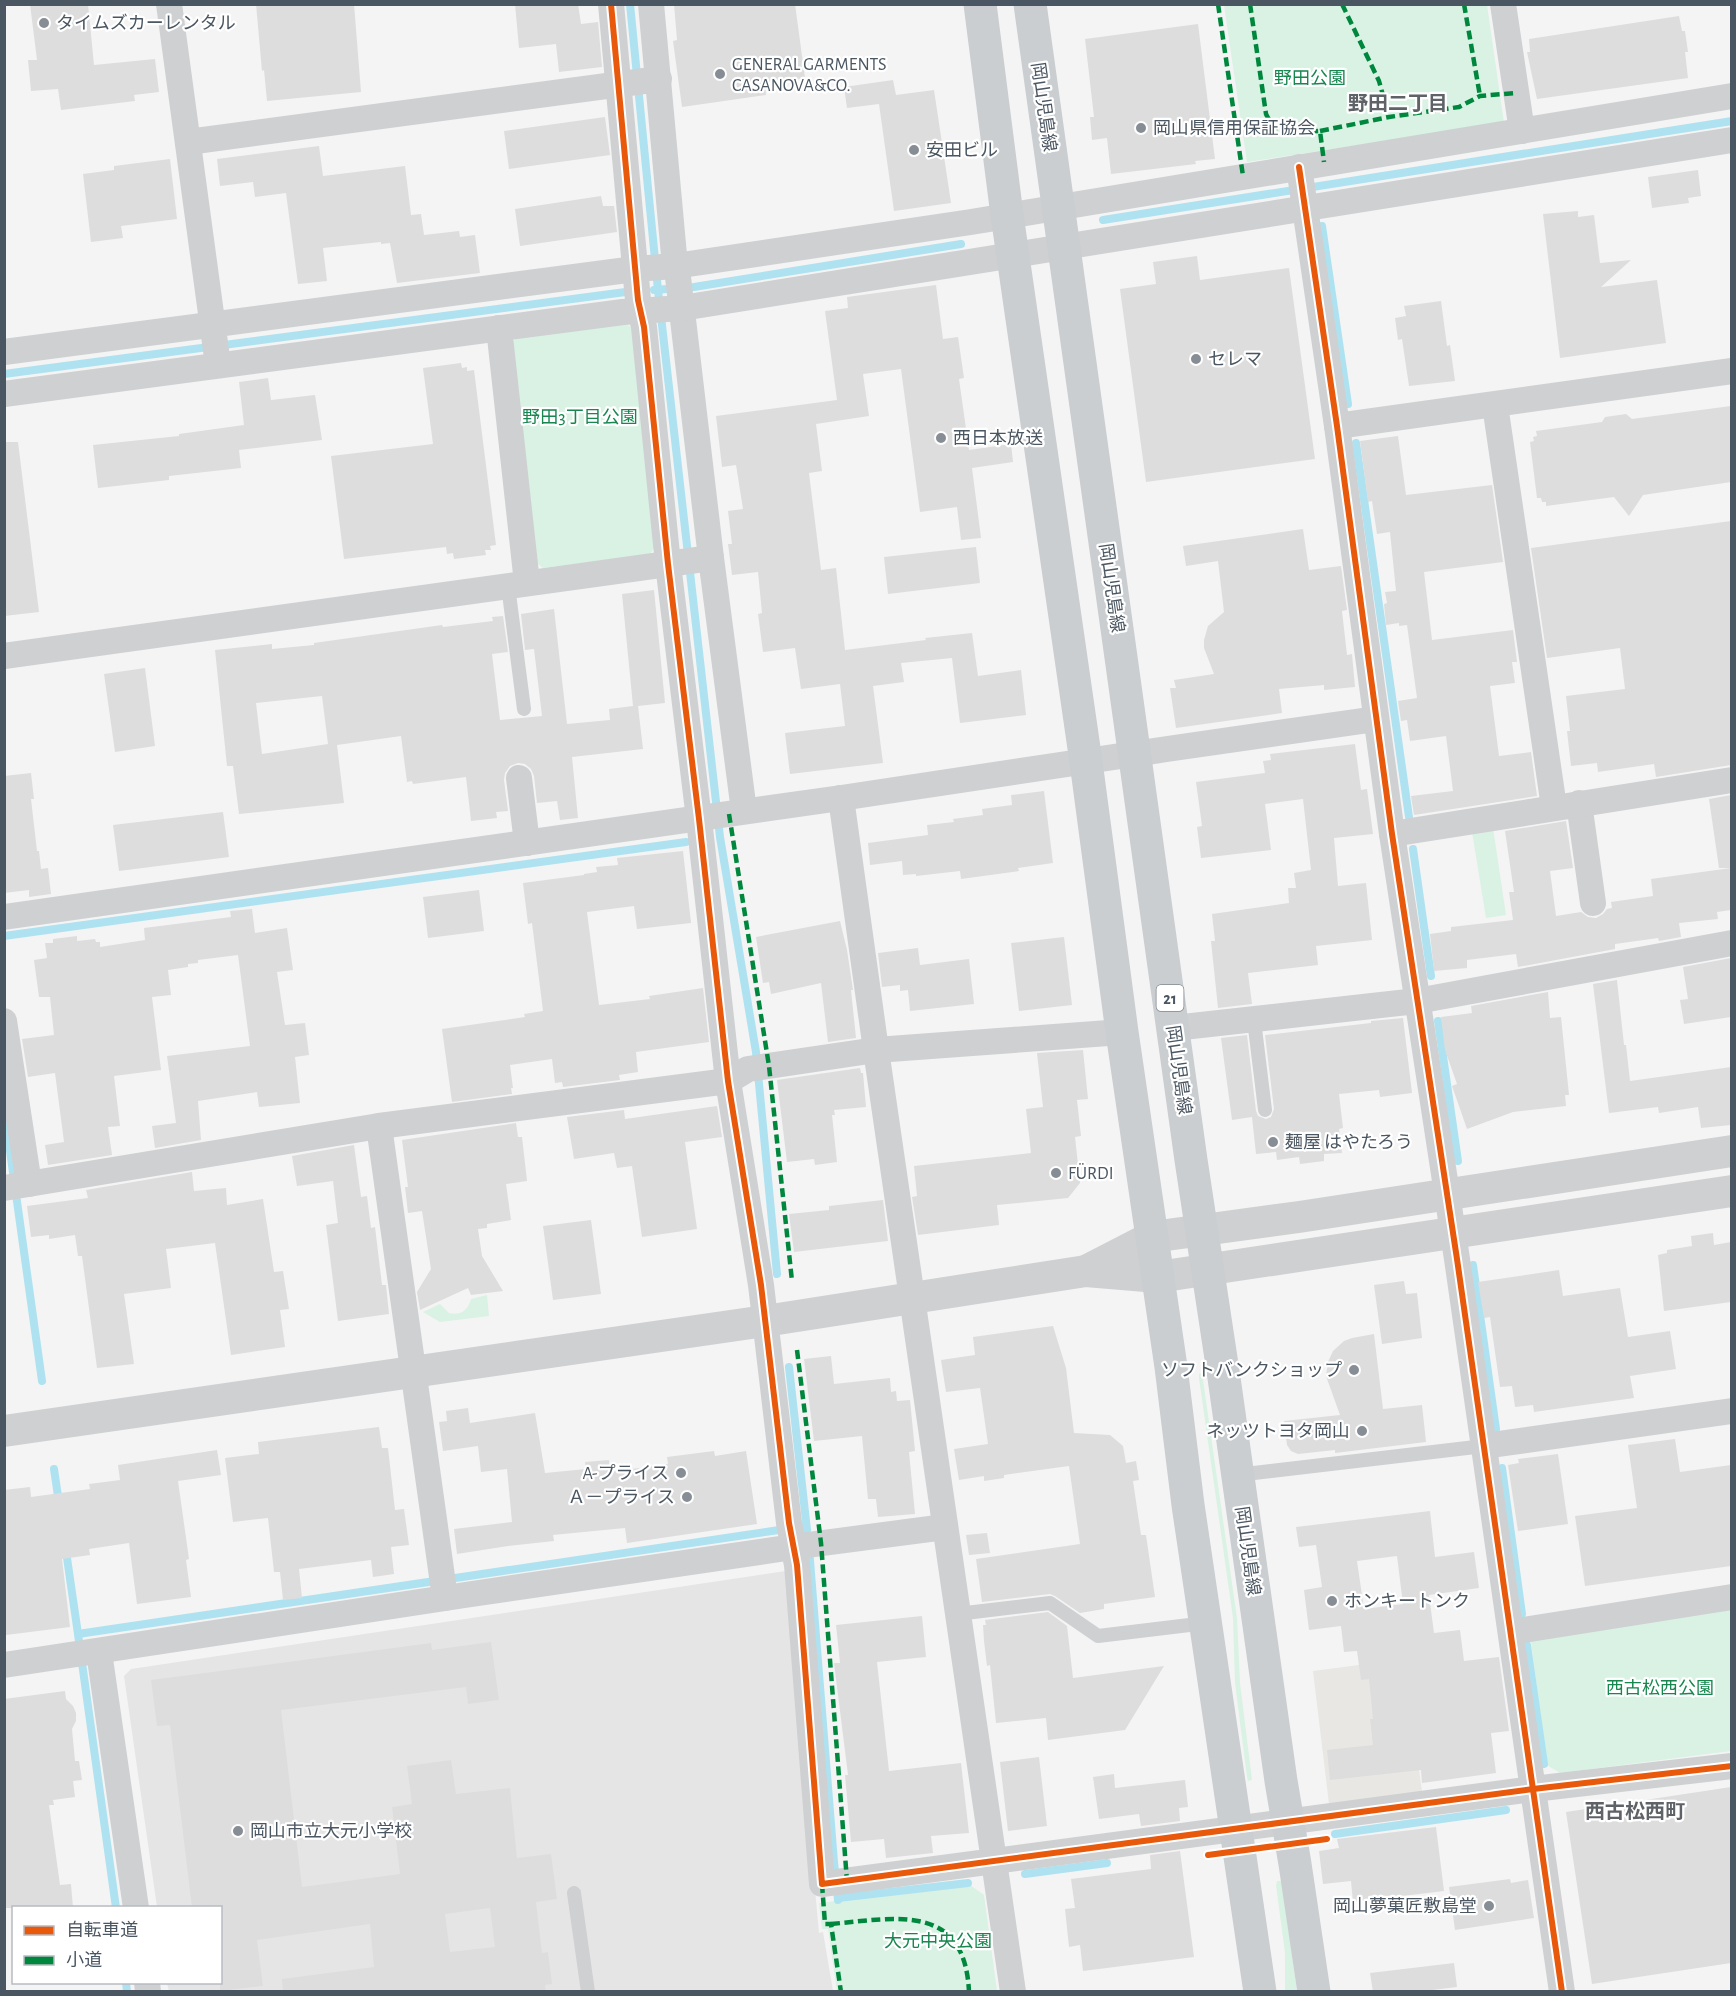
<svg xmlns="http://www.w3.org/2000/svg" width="1736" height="1996" viewBox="0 0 1736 1996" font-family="'Alegreya Sans','Noto Sans JP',sans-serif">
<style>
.commercial{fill:#e8e7e3}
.education{fill:#e6e5e6}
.green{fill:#d9f2e3}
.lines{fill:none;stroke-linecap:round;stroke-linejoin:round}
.stream{stroke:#aee2f0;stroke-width:8}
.building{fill:#ddddde;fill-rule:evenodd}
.service{stroke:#ced0d2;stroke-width:14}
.minor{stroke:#ced0d2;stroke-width:26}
.tertiary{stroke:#ced0d2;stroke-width:32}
.primary{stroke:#caced1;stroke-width:33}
.quiet{stroke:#00873e;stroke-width:4.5;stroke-dasharray:9 4.5;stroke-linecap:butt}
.cycleway-casing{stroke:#fff;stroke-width:10}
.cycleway{stroke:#e8590c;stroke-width:6}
.poi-dot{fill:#868d94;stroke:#fff;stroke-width:2}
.labels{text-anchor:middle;stroke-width:4.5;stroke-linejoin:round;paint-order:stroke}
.shield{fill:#fff;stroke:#808990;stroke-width:1.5}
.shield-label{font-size:16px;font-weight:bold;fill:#4a5661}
.poi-label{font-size:18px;fill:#4a5661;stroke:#fff;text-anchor:start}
.park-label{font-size:18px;fill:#17864f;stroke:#fff}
.street-label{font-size:18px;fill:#4a5661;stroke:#fff}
.neighbourhood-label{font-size:20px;font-weight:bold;fill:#5f6368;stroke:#fff}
</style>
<rect width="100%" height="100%" fill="#f4f4f4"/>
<path class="commercial" d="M1405,1659L1422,1792L1329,1804L1313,1671Z"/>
<path class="education" d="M786,1571L819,1933L823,1932L833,1991H169L167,1983L220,1982V1908L157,1907L124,1676L131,1669Z"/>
<g class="green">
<path d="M1224,5H1487L1504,123L1247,162Z"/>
<path d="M624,322L633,329L656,545L650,554L543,568L533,560L510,345L517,337Z"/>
<path d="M1493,828L1506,915L1486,918L1472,832Z"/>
<path d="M487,1295L489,1316L440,1322L423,1312L440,1304L449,1313C461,1316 468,1310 471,1299Z"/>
<path d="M1202,1373L1237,1618L1240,1683L1252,1780L1248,1781L1247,1777L1235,1683L1233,1618L1199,1378V1374Z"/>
<path d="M1731,1605V1751L1560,1773L1547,1765L1531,1642L1535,1636Z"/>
<path d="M1277,1881H1281L1282,1884L1297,1991H1285V1953L1276,1885Z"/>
<path d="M970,1885L984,1895L997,1991H837L828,1929H822L819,1903Z"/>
</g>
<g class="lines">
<g class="stream">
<path d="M630,4L658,290L720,837L756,1052L777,1274"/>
<path d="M1103,220L1732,121"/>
<path d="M1322,226L1348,404"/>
<path d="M654,290L694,287L961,244"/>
<path d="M4,374L633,291"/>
<path d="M1356,443L1409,817"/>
<path d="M1413,849L1431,976"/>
<path d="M4,936L686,842"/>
<path d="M1438,1021L1458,1161"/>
<path d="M4,1108L42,1381"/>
<path d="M1473,1265L1496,1429"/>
<path d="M789,1367L807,1530"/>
<path d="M1502,1468L1522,1614"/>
<path d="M54,1469L59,1503"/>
<path d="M809,1548L834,1862L838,1900"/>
<path d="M66,1551L78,1634"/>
<path d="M1527,1645L1544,1764"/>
<path d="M1335,1834L1506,1810"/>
<path d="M1025,1874L1107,1863"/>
<path d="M838,1898L968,1883"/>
<path d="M116,1908L78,1634L806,1526"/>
<path d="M126,1982L127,1992"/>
</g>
</g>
<g class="building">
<path d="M30,4H88L94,65L155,59L159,92L134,95L135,101L61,110L58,89L31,91L28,60H37Z"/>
<path d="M256,4H354L361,92L267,101L264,70L262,71Z"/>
<path d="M515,4H578L581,24L598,22L602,67L559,72L556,44L519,48Z"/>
<path d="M674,4H795L805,78L765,83L766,95L682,107L673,41L677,40Z"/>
<path d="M1679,16L1682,31H1685L1688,52H1685L1688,78L1537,99L1527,52H1530L1529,39Z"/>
<path d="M1198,24L1215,159L1195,161L1196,164L1111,174L1107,138L1092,140L1090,117H1094L1085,39Z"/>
<path d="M893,80L896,95L934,90L951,203L894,211L879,104L847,108L844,87Z"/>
<path d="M605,117L610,155L509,169L504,131Z"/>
<path d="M319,146L323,176L405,166L411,215L421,214L424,235L459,231L460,237L475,235L480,273L397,283L390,243L381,244V242L323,248L327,281L298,284L286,193L255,197L253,182L220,186L217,159Z"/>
<path d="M170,159L177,219L121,226L123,238L91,242L83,174L114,170V166Z"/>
<path d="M1698,170L1701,196L1688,198L1689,203L1652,208L1648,177Z"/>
<path d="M601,196L603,206H614L617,232L520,246L515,209Z"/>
<path d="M1578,211V217L1594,215L1600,263L1631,260L1601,287L1657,280L1666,343L1560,358L1543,214Z"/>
<path d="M1197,256L1200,280L1289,268L1315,459L1146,482L1120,289L1156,284L1153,262Z"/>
<path d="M936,285L943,339L958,337L964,378L959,379L969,450L1011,444L1013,462L972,468L981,538L961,540L957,507L920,512L901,369L863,374L869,416L816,424L822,471L809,473L821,570L836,568L845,650L926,640L925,638L972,633L978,676L1021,670L1026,715L960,723L952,658L901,663L904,682L873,686L883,763L790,774L785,733L845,726L840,684L801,689L795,648L763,652L758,614L762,613L758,572L732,575L728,544H732L728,511L743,509L736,465L722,467L716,416L837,400L825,311L848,308L847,297Z"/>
<path d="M1441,301L1447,346L1450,345L1455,381L1409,386L1402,339L1398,340L1395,318L1406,316L1404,306Z"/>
<path d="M461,363L462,368L467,367V371L474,370L496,545L490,546L491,550H485L486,555L454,559L453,553L447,554L446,547L344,559L331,456L433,444L423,368Z"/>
<path d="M268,378L271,400L315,395L322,440L239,450L241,468L169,476V480L98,488L93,445L179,436V434L244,425L239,382Z"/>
<path d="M1731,406V482L1643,495L1629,516L1614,497L1546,506V502H1542L1541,498H1537L1530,442L1534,441L1533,437L1537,436L1536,431L1602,422L1605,417L1626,414L1632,419Z"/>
<path d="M1398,436L1406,495L1492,485L1503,562L1424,572L1432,640L1513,630L1517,662H1512L1515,683L1490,686L1499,756L1531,752L1537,796L1414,815L1411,796L1453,791L1446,736L1410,741L1407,720L1401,721L1398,701L1417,698L1407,625L1399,626V623L1386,625L1384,604L1387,603L1385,592L1396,591L1390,532L1377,534L1372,501L1368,502L1360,441Z"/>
<path d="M4,442H18L39,612L4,616Z"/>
<path d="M1731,521V765L1656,777L1654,764L1598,772L1597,763L1571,766L1567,731H1570L1566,696L1625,689L1620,648L1547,658L1531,548Z"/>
<path d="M1303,529L1309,570L1341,566L1347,610L1342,611L1347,655L1352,654L1355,687L1324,690V685L1279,689L1282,713L1176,728L1170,688H1176L1174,680L1214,674L1204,648V640L1208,626L1224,612L1218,561L1186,566L1183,546Z"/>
<path d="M976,547L980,583L888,594L884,557Z"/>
<path d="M654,590L665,703L638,706L643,749L572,757L578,818L560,820L557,801L537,803L534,776L531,769L525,764L518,763L510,766L505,773L504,780L508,811L496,812L497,818L471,821L466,777L413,784L412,781L407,782L401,736L337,745L344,803L239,814L233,766H227L215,650L272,644V649L314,645V643L442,625L443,627L493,621L492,617L503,616L508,652L492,654L500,720L542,716L534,649L525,650L521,614L554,609L567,724L610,720L609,709L633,706L622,594ZM322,696L328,744L262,754L256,703Z"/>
<path d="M145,668L155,746L115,752L104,674Z"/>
<path d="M1355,744L1361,790L1367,789L1373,834L1334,838L1338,886L1366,883L1372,940L1316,946L1318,965L1248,973L1252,1004L1218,1008L1211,941H1215L1212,914L1289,903L1288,888H1296L1294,873L1311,870L1303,799L1265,804L1271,850L1201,858L1197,827L1202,826L1196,782L1265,773L1263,761L1271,760L1270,754Z"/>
<path d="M31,773L34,799H31L37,851H39L41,869L48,868L51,894L29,897V890L4,893V776Z"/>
<path d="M1044,791L1053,863L1018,868L1019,871L961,879L960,871L916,876V874L903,875L902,861L870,865L868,843L928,835L927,825L954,822L953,819L983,815L982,809L1012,805L1011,795Z"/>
<path d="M1731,795V868H1719L1709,799Z"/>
<path d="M223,812L229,857L119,871L113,825Z"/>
<path d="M1566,821L1573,868L1550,871L1556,916L1581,912L1588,917L1596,918L1603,914L1607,909L1612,908L1611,902L1653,896L1651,879L1731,868V910L1717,912L1718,919L1679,923L1681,937L1659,941L1658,938L1615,944V949L1518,967L1516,954L1467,960V968L1434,971L1430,934L1451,931V927L1513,920L1509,892H1514L1505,831Z"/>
<path d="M683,851L691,923L637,929L634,906L587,912L599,1005L650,999L649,996L703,988L709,1042L636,1052L638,1072L619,1075L620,1080L563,1087L562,1082L555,1083L552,1059L510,1065L513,1088H511L512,1094L452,1102L442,1029L525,1017L524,1014L543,1011L532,923L528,924L523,883L584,875V874L597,872L596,867L618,865L617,858Z"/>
<path d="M479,890L484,931L428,938L423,897Z"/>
<path d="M252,909L255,933L287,928L293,970L277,972L285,1025L305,1023L309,1055L295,1057L300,1103L259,1107L257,1092L198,1101L201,1140L155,1148L152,1126L176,1123L167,1056L250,1046L238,955L198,960V963L188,964V967L168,970L171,995L152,997L161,1070L114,1076L120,1126L108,1127L112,1155L48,1165L45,1145L64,1142L55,1073L28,1077L22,1039L54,1035L50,997H39L34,960L47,958L45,943H53V939L77,936V941L95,939L96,942H100V947L145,940L144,928L231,917L230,911Z"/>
<path d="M840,921L847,950L853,990H851L856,1038L828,1042L821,983L771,994L769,982L763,983L756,937Z"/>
<path d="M1064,937L1072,1005L1019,1011L1011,943Z"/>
<path d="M918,948L920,965L969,959L974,1004L910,1011L908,990L900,991V985L882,987L878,953Z"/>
<path d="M1731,958V1017L1684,1024L1680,1000L1688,999L1683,967Z"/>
<path d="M1617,980L1624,1045H1626L1630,1081L1731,1067V1125L1701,1128L1698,1107L1659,1113L1658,1107L1609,1113L1593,984Z"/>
<path d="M1548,992L1550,1018L1561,1017L1569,1095H1565L1566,1106L1513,1112L1467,1129L1452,1086L1457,1084L1445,1050L1441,1017L1472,1013L1471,1006Z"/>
<path d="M1403,1018L1412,1093L1380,1097L1379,1090L1339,1094L1343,1128L1339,1129L1342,1153L1324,1154V1161L1300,1164L1299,1157L1277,1160L1276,1152L1256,1154L1252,1117L1232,1120L1221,1038L1247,1035L1256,1111L1258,1116L1266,1119L1271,1117L1274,1109L1265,1035L1371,1023V1021Z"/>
<path d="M1083,1050L1088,1099L1077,1100L1081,1136L1075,1137L1080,1183L1068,1198L997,1205L999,1225L918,1235L912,1197L917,1196L914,1166L1031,1153L1026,1109L1043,1107L1037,1053Z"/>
<path d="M860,1068L861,1073H863L866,1107L834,1110L835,1115H832L837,1162L815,1165L814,1159L787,1162L777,1080Z"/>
<path d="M717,1106L722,1137L685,1142L697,1229L642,1237L632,1166L617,1168L614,1153L574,1159L567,1117L624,1110L625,1119Z"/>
<path d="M516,1123L518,1137H522L527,1181L506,1184L511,1220L487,1224V1228L478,1229L482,1256L503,1291L471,1295L468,1288L420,1310L417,1292L431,1269L422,1211L408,1213L405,1187H408L402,1140Z"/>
<path d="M354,1145L361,1197L367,1196L371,1228L375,1227L382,1285H386L389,1314L338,1321L326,1225L338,1223L333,1181L297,1186L292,1156Z"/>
<path d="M192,1172L194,1191L226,1188L227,1205L263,1199L274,1272L283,1271L289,1309L280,1310L285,1347L231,1355L215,1243L166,1249L171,1288L124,1294L134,1364L97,1368L82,1256H78L75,1235L49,1239V1235L31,1237L27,1206L88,1198L86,1190Z"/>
<path d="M883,1200L888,1241L794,1252L789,1214L829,1210V1206Z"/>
<path d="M591,1220L601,1294L553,1300L543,1226Z"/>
<path d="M1713,1233L1714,1245L1731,1242V1302L1664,1311L1658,1255L1667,1253V1250L1692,1246L1691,1236Z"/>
<path d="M1559,1270L1563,1296L1620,1288L1628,1337L1670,1331L1676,1369L1630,1376L1634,1398L1534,1412L1533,1405L1515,1407L1512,1386L1500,1387L1490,1317L1484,1318L1478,1282Z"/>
<path d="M1404,1281L1406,1294L1417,1293L1422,1338L1382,1344L1374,1285Z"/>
<path d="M1053,1326L1066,1368L1074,1433L1110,1435L1123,1446L1126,1463L1136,1461L1139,1480L1133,1481L1141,1535H1146L1155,1597L1104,1604V1609L1080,1613L1055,1596L1050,1594L982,1602L976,1559L1080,1544L1069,1466L1004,1475V1478L984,1481V1476L959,1480L954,1449L988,1444L980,1388L946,1392L941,1360L975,1355L973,1337Z"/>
<path d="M1374,1334L1383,1409L1422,1405L1426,1442L1335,1453V1450L1298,1454L1291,1451L1287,1445L1284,1421L1340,1415L1326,1376L1328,1362L1333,1351L1344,1341L1352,1338Z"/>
<path d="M831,1356L834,1384L890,1378L891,1392L896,1391L897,1401L910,1400L915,1451L909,1452L915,1514L878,1517L876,1499H868L862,1436L814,1441L804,1359Z"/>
<path d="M468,1408L470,1423L535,1413L545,1473L586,1469L585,1462L609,1460L610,1472L668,1464L667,1457L714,1451L715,1456L746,1451L757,1524L627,1543L625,1528L553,1535L554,1541L508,1546L457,1554L454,1529L512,1522L507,1469L481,1472L478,1446L443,1451L439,1422L447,1421L446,1411Z"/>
<path d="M379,1427L382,1448H388L395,1510L404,1509L409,1545L391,1547L394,1574L373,1577L371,1560L299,1569L302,1598L283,1600L280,1572H274L268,1518L233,1522L225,1458L259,1454L258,1442Z"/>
<path d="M1675,1439L1680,1472L1731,1465V1566L1585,1586L1575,1516L1637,1508L1628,1445Z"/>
<path d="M217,1450L221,1475L178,1481L189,1559L186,1560L191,1597L137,1604L129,1543L89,1549L90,1555L62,1559L70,1627L6,1635L4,1490L30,1487L31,1497L90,1489L89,1484L120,1480L118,1465Z"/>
<path d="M1558,1454L1568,1524L1518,1531L1508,1465L1519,1463L1518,1459Z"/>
<path d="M1430,1511L1435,1557L1474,1552L1479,1588L1429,1595L1434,1633L1460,1630L1464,1661L1499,1657L1509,1731L1491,1733L1496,1773L1422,1783L1421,1770L1330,1780L1327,1750L1373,1745L1370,1719H1373L1369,1679L1361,1680L1357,1651L1344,1652L1341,1626L1309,1630L1304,1590L1322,1587L1316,1545L1299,1547L1296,1527ZM1397,1556L1403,1604L1364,1609L1357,1561Z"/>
<path d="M987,1533L990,1553L969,1555L966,1535Z"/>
<path d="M1048,1612L1067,1626L1073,1678L1164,1666L1125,1730L1048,1740L1046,1718L996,1723L990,1665L987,1666L984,1641L983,1625H986L985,1620Z"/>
<path d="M922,1616L926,1657L877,1662L889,1771L961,1763L969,1833L931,1836L933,1853L886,1858L884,1839L851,1842L845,1775H848L834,1663H840L836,1625Z"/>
<path d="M491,1642L499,1700L468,1704L466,1687L281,1710L302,1887L400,1874L392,1807L412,1804L407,1766L451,1760L456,1794L510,1788L517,1858L551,1854L557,1899L536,1902L542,1953L548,1952L552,1984L545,1985L546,1992H283L282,1979L374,1967L370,1924L257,1940L263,1986L220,1991V1908H192L170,1725L157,1726L151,1680L431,1643L432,1650ZM490,1908L495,1947L450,1952L445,1914Z"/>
<path d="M65,1691L66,1699L73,1706L76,1713V1721L72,1729L75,1761H79L82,1780L73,1781L75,1797L53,1800L54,1805H49L60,1885L71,1884L73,1908H4V1699Z"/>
<path d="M1039,1757L1047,1826L1008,1831L1000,1762Z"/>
<path d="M1114,1774L1115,1788L1185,1780L1188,1807L1179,1808L1180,1821L1141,1826L1139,1814L1099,1819L1093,1777Z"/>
<path d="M1731,1787V1963L1592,1984L1566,1812Z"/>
<path d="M1436,1827L1444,1891L1353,1902L1351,1881L1323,1884L1319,1851L1339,1848L1337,1839Z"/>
<path d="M1180,1851L1194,1957L1083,1971L1080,1945L1069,1947L1065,1909L1075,1908L1071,1879L1151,1869L1150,1855Z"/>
<path d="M1510,1879L1511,1883L1528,1880L1534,1918L1455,1930L1449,1887Z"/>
<path d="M1454,1963L1457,1987L1416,1992H1373L1370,1973Z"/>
</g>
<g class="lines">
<g class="service">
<path d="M508,586L524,709"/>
<path d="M1254,1020L1265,1110"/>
<path d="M1237,1475L1484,1446"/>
<path d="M957,1614L1050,1603L1098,1636L1206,1623"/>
<path d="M574,1893L588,1992"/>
</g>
<g class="minor">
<path d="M169,4L218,365"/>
<path d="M611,4L638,300L644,327L668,564L699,819L728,1081L761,1285L789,1523L797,1565L822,1884L1533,1789L1732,1766"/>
<path d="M651,4L675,266L678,277L711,558L744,811"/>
<path d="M1503,4L1522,131"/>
<path d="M188,142L659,79"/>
<path d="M1299,167L1337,426L1392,834L1457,1259L1562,1992"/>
<path d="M499,328L527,583"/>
<path d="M4,352L635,269L675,266L971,222L1732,96"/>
<path d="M4,394L623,312L682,308L1732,140"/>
<path d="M1495,405L1554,807"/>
<path d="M1337,426L1732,371"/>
<path d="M4,656L711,558"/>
<path d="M519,778L527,843"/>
<path d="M841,798L876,1050L1013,1992"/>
<path d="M1579,803L1593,903"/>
<path d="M1392,834L1732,780"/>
<path d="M4,917L841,798L1167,749L1376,719"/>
<path d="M4,1021L29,1184"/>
<path d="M1174,1028L1417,1001L1732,943"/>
<path d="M379,1126L445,1598"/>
<path d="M4,1188L379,1126L728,1081L748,1069L876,1050L1122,1032"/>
<path d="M1484,1446L1732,1411"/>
<path d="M1511,1632L1732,1597"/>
<path d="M99,1652L136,1908"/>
<path d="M4,1665L465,1595L800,1546L945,1527"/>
<path d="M147,1982L148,1992"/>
</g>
<g class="tertiary">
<path d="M1086,1271L1152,1237L1299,1217L1732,1151"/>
<path d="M4,1431L765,1321L1086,1271L1158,1277L1732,1191"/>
</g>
<g class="primary">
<path d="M980,4L1007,215L1086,762L1122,1032L1171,1367L1188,1505L1260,1992"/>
<path d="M1030,4L1191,1160L1224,1378L1281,1781L1295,1864L1314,1992"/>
</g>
<g class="quiet">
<path d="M1218,4L1243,176"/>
<path d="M1250,4L1266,114C1277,138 1297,132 1320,131L1324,162"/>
<path d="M1342,4L1379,81L1389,117"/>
<path d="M1464,4L1480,96"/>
<path d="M1320,131L1389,117L1459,107L1480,96L1516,93"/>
<path d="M729,814L769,1066L792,1281"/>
<path d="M797,1350L821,1543L847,1881"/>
<path d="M822,1884L825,1924H831L841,1992"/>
<path d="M831,1924C896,1918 965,1902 969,1992"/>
</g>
<g class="cycleway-casing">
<g id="cycleway">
<path d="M611,4L638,300L644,327L668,564L699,819L728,1081L761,1285L789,1523L797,1565L822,1884L1533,1789L1732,1766"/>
<path d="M1299,167L1337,426L1392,834L1457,1259L1562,1992"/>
<path d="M1208,1855L1327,1839"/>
</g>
</g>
<use href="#cycleway" class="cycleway"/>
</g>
<g class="poi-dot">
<circle cx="44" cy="23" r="6"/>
<circle cx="720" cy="74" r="6"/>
<circle cx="1141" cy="128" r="6"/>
<circle cx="914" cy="150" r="6"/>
<circle cx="1196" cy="359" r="6"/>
<circle cx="941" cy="438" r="6"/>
<circle cx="1273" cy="1142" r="6"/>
<circle cx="1056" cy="1173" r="6"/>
<circle cx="1354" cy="1370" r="6"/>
<circle cx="1362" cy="1431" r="6"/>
<circle cx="681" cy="1473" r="6"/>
<circle cx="687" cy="1497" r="6"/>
<circle cx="1332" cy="1601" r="6"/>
<circle cx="238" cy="1831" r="6"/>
<circle cx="1489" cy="1906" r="6"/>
</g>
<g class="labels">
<rect class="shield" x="1156.5" y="985" width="27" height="26" rx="4.5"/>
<g class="shield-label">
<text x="1170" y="1004">21</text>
</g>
<g class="poi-label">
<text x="56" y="29">タイムズカーレンタル</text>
<text x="732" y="70">GENERAL GARMENTS<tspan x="732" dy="21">CASANOVA&amp;CO.</tspan></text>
<text x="1153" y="134">岡山県信用保証協会</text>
<text x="926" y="156">安田ビル</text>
<text x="1208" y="365">セレマ</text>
<text x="953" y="444">西日本放送</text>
<text x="1285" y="1148">麺屋 はやたろう</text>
<text x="1068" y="1179">FÜRDI</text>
<text x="1342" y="1376" text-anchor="end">ソフトバンクショップ</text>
<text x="1350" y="1437" text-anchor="end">ネッツトヨタ岡山</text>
<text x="669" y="1479" text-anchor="end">A-プライス</text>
<text x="675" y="1503" text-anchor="end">Ａ－プライス</text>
<text x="1344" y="1607">ホンキートンク</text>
<text x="250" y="1837">岡山市立大元小学校</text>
<text x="1477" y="1912" text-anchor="end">岡山夢菓匠敷島堂</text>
</g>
<g class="park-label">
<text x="1310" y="84">野田公園</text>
<text x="580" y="423">野田3丁目公園</text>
<text x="1660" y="1694">西古松西公園</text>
<text x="938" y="1947">大元中央公園</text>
</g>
<g class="street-label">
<text transform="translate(1044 107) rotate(82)" y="6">岡山児島線</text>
<text transform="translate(1112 588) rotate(82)" y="6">岡山児島線</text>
<text transform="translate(1179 1070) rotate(82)" y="6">岡山児島線</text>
<text transform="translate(1248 1551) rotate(82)" y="6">岡山児島線</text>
</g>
<g class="neighbourhood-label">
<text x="1398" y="110">野田二丁目</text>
<text x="1635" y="1818">西古松西町</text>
</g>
</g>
<rect width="1736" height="1996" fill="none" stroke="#4a5661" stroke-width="12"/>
<rect x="12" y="1906" width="210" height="78" fill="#ffffff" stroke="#b7bbc0" stroke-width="1.5"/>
<rect x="24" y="1926" width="30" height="9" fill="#e8590c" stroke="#b7bbc0" stroke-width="1.5"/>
<text x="66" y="1936" font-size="18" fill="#4a5661">自転車道</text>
<rect x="24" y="1956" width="30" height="9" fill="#00873e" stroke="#b7bbc0" stroke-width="1.5"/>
<text x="66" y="1966" font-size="18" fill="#4a5661">小道</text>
</svg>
